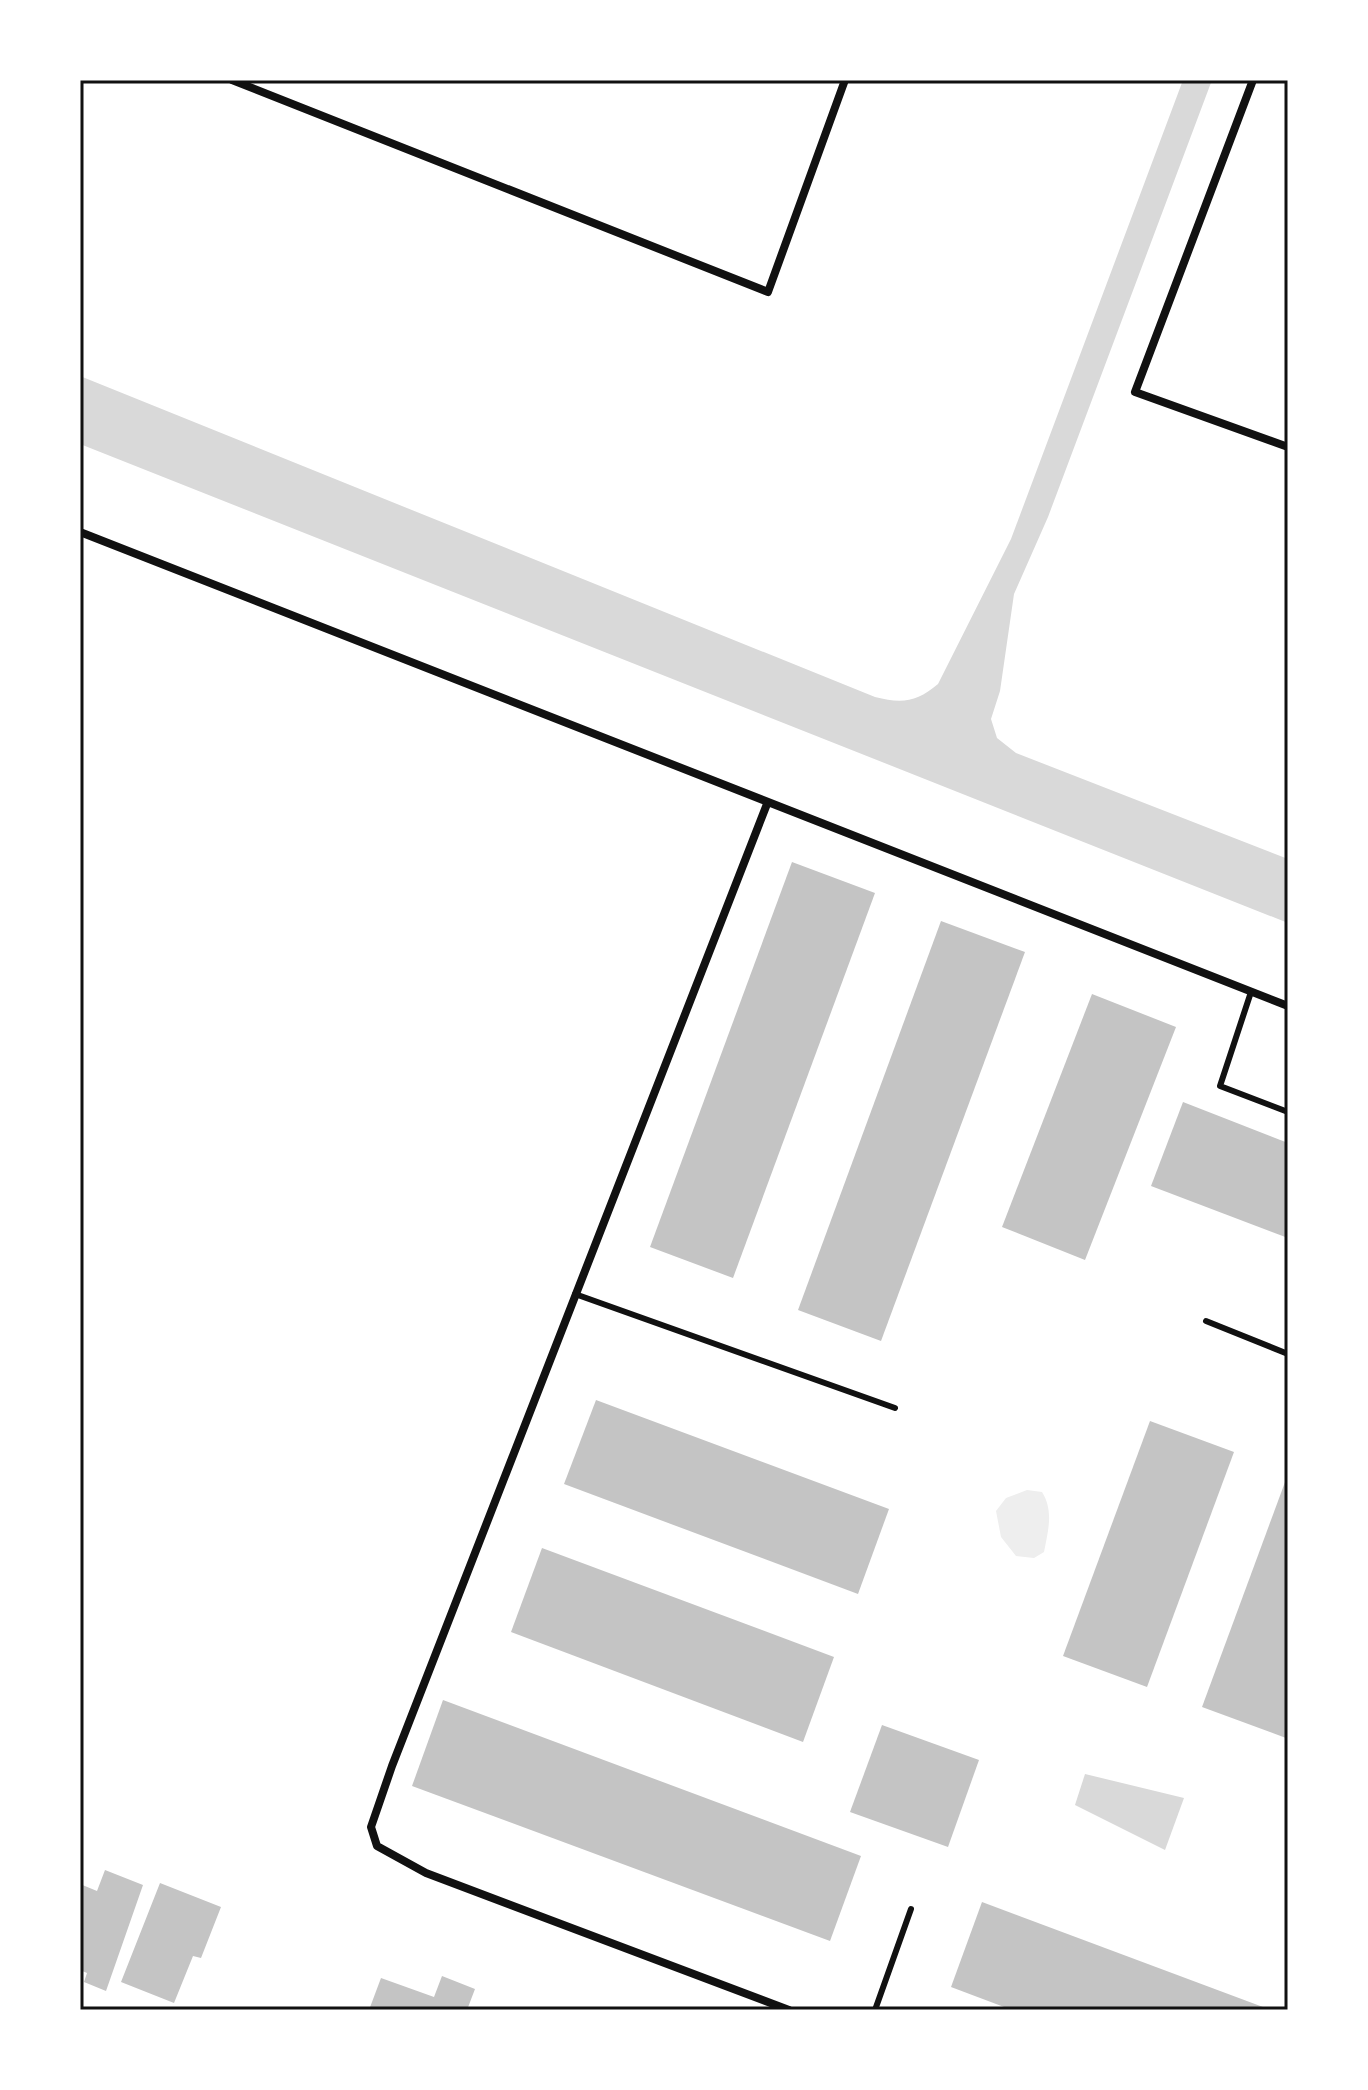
<svg xmlns="http://www.w3.org/2000/svg" width="1368" height="2090" viewBox="0 0 1368 2090" font-family="Inter,sans-serif">
<style>
.green{fill:#eee}
.water{fill:#d9d9d9}
.building{fill:#c4c4c4}
.lines{fill:none;stroke-linecap:round;stroke-linejoin:round}
.service{stroke:#111;stroke-width:6}
.minor{stroke:#111;stroke-width:8}
.neatline{fill:none;stroke:#111;stroke-width:3}
</style>
<rect width="100%" height="100%" fill="#fff"/>
<path class="green" d="M1027,1490L1042,1492C1054,1511 1048,1531 1044,1552L1034,1558L1016,1556L1001,1537L996,1511L1006,1498Z"/>
<g class="water">
<path d="M1183,80H1212L1048,517L1014,594L1000,691L991,719L997,738L1016,753L1288,859V923L80,444V376L875,697C902,704 917,702 938,684L1011,539Z"/>
<path d="M1085,1774L1184,1798L1165,1850L1075,1805Z"/>
</g>
<g class="building">
<path d="M792,862L875,893L733,1278L650,1247Z"/>
<path d="M941,921L1025,952L881,1341L798,1310Z"/>
<path d="M1092,994L1176,1027L1085,1260L1002,1227Z"/>
<path d="M1183,1102L1288,1143V1238L1151,1186Z"/>
<path d="M596,1400L889,1509L858,1594L564,1484Z"/>
<path d="M1150,1421L1234,1452L1147,1687L1063,1656Z"/>
<path d="M1288,1474V1732L1286,1738L1202,1707Z"/>
<path d="M542,1548L834,1657L803,1742L511,1632Z"/>
<path d="M443,1700L861,1856L830,1941L412,1786Z"/>
<path d="M882,1725L979,1760L948,1847L850,1812Z"/>
<path d="M105,1870L143,1885L106,1991L84,1982L87,1973L80,1970V1884L97,1891Z"/>
<path d="M160,1883L221,1907L201,1958L193,1956L174,2003L121,1982Z"/>
<path d="M982,1902L1271,2010H1012L951,1987Z"/>
<path d="M442,1976L475,1989L467,2010H369L381,1978L434,1997Z"/>
</g>
<g class="lines">
<g class="service">
<path d="M1251,992L1220,1086L1288,1112"/>
<path d="M575,1294L895,1408"/>
<path d="M1206,1321L1288,1354"/>
<path d="M1288,1942V1943"/>
<path d="M875,2010L911,1909"/>
</g>
<g class="minor">
<path d="M232,80L768,292L845,80"/>
<path d="M1253,80L1135,392L1288,447"/>
<path d="M80,532L1288,1006"/>
<path d="M767,804L392,1766L371,1827L377,1846L426,1873L789,2010"/>
</g>
</g>
<rect width="1368" height="2090" fill="none" stroke="#ffffff" stroke-width="164"/>
<rect x="82" y="82" width="1204" height="1926" class="neatline"/>
</svg>
